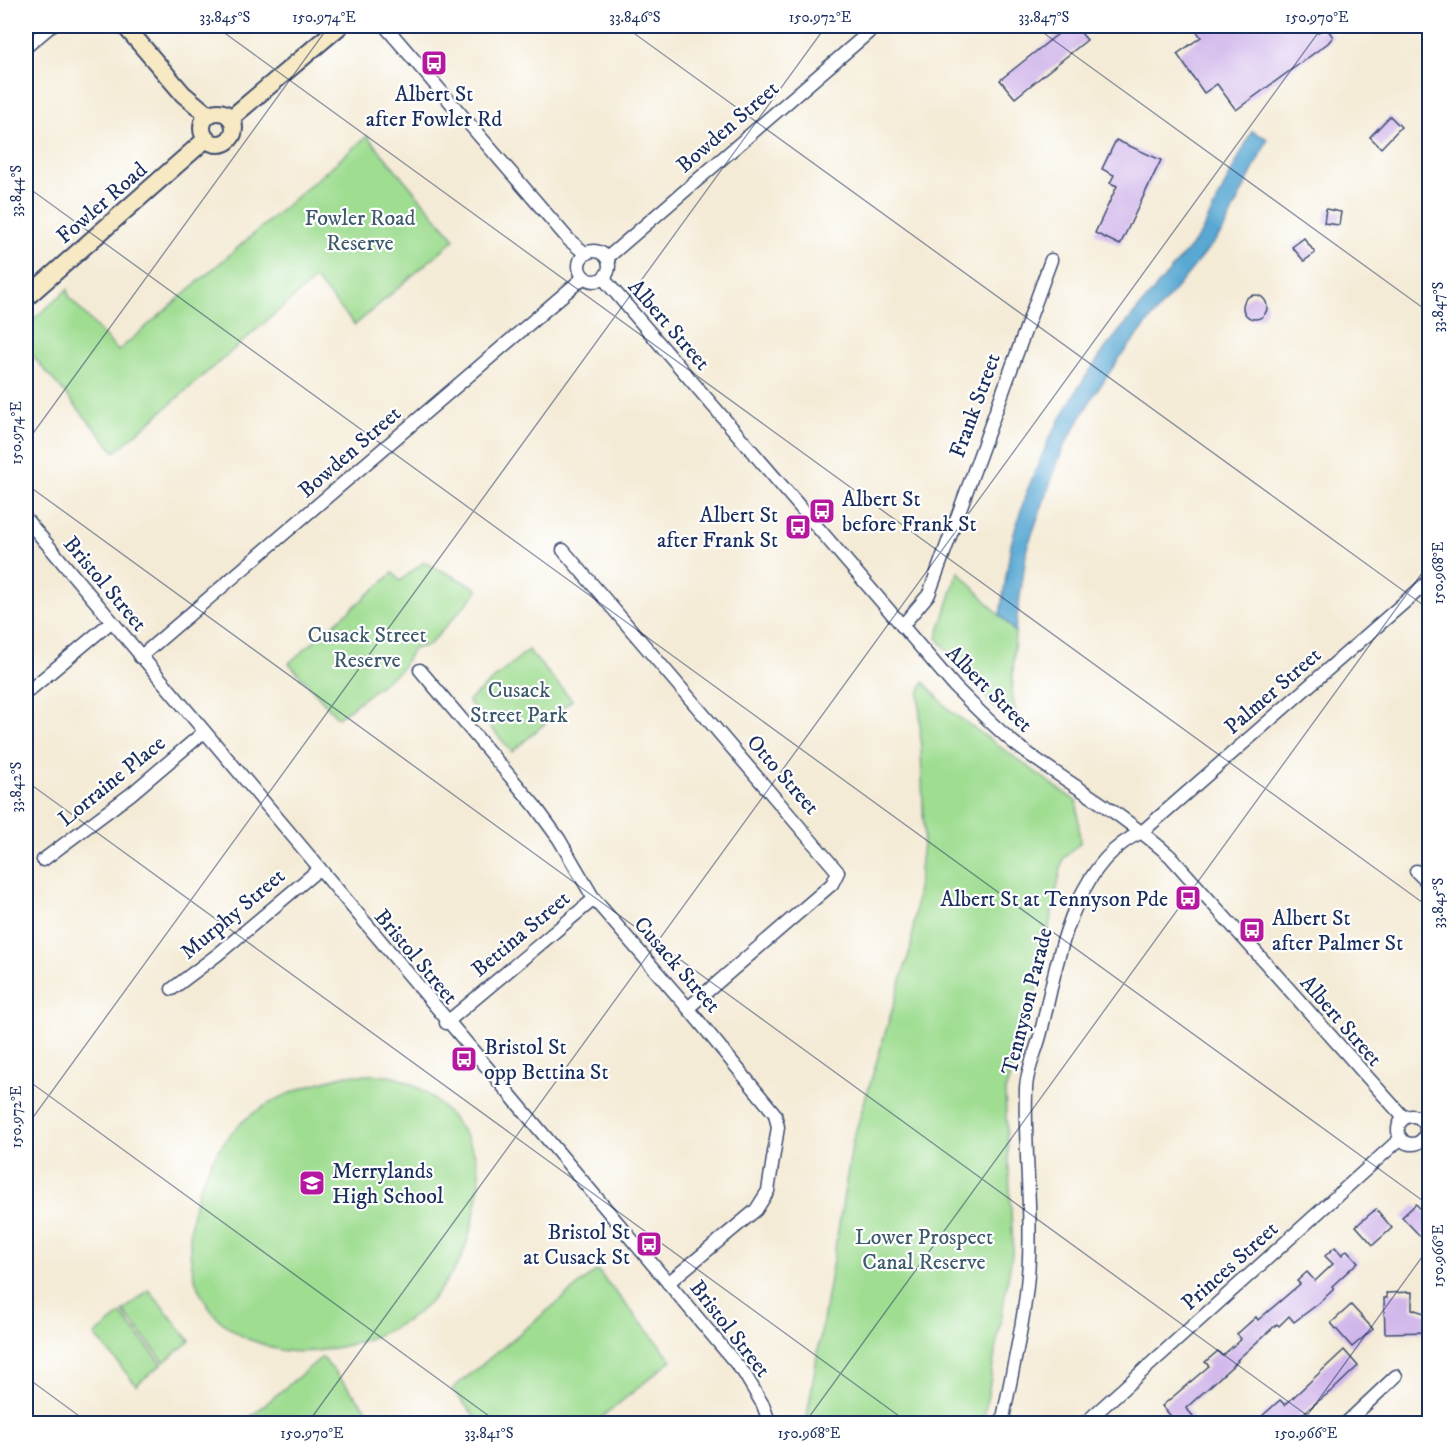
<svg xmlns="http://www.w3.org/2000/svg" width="1455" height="1449" viewBox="0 0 1455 1449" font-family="'IM FELL DW Pica',serif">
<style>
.green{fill:#9fdd91;stroke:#5d8678;stroke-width:1.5}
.water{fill:#59a8d3;stroke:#3a6c98;stroke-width:1.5}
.building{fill:#d0b6ea}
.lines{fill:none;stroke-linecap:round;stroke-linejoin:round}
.minor-casing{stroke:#3c4b70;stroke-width:15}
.secondary-casing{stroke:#3c4b70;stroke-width:20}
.minor{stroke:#fff;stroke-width:12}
.secondary{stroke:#f6e9c3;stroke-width:16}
.ticks{fill:none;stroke:#1b2f5e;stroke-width:1.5;stroke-opacity:0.45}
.labels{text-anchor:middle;stroke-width:4.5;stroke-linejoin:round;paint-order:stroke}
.poi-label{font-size:22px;fill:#1b2f5e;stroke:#fff;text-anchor:start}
.street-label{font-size:22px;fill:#1b2f5e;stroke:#fff}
.park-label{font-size:22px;fill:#3c5a6b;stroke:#fff}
.neatline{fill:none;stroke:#1b2f5e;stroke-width:2}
.ticks-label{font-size:15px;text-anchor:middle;fill:#1b2f5e}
</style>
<rect width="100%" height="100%" fill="#fff"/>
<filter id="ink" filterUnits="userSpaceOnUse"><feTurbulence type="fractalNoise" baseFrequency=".0167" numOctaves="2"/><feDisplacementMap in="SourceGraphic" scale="12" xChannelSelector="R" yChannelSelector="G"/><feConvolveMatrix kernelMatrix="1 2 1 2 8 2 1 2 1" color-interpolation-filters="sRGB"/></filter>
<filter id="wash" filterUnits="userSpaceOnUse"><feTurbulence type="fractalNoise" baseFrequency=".008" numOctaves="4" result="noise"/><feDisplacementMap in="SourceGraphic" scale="24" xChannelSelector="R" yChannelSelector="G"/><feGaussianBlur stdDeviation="1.35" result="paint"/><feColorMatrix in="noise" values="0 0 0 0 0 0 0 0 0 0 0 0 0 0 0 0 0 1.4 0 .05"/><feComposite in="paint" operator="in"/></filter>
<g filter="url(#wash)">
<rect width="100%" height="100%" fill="#f4ebd6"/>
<g class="green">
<path d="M367,136L455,239L355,325L315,279L115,452L26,348V326L68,289L69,297L118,351Z"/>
<path d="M424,562L473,586L478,591L429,645L413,649L401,669L338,718L289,663L393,573L400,581Z"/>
<path d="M958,571L1015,632L1012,694L1019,729L995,708L937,638Z"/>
<path d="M528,650L572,700L512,752L468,701Z"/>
<path d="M924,682L949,710L1077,802L1080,843L1063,859L1036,990L1005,1092L1013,1249L983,1423H806L853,1140L911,947L924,835L919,693Z"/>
<path d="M346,1075C362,1076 385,1073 400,1079C417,1085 432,1096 444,1109C460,1125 476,1148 479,1171C481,1193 470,1236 462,1256C457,1268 437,1294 428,1304C396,1335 330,1356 285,1351C277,1350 268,1346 259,1343C162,1311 178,1183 240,1124C270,1097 308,1085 346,1075Z"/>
<path d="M597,1270L672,1360L595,1423H480L452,1389Z"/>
<path d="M149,1290L190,1341L164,1362L123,1311Z"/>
<path d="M121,1314L162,1364L136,1385L95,1335Z"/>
<path d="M322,1357L378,1423H243Z"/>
</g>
<path class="water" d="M1252,131L1268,139L1223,231L1120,357L1092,398L1063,448L1027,548L1015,632L1000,615L1011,544L1026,493L1048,441L1078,388L1107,346L1200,235Z"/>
<g id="blocks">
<g class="building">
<path d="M1068,26H1075L1087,40L1015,98L1000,80Z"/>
<path d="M1193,26H1313L1318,32L1326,27L1333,37L1328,43L1236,110L1217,84L1204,93L1177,54L1201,37Z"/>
<path d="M1390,116L1401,127L1381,148L1370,137Z"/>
<path d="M1116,140L1161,160L1120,245L1095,233L1117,186L1110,183L1114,175L1102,169Z"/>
<path d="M1326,209L1341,212L1339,225L1324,223Z"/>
<path d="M1304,238L1315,253L1304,261L1292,247Z"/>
<circle cx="1255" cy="307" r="12"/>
<path d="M1416,1204L1430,1219V1228L1420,1236L1402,1217Z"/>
<path d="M1376,1209L1392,1228L1373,1245L1356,1226Z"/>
<path d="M1335,1247L1342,1255L1347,1250L1358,1262L1332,1286L1334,1289L1318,1304L1294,1322L1289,1316L1279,1326L1277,1324L1237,1360L1238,1361L1186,1408L1193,1416L1185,1424H1178L1162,1406L1209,1366L1205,1362L1218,1351L1222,1356L1241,1339L1237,1334L1256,1317L1258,1320L1300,1284L1297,1281L1307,1272L1315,1281L1333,1264L1325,1256Z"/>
<path d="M1412,1292V1309L1430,1315V1332L1385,1333L1384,1298H1387L1386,1293Z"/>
<path d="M1351,1305L1373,1329L1352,1347L1331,1323Z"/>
<path d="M1344,1350L1358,1366L1336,1387L1290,1424H1268L1262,1416L1280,1400L1285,1405Z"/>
</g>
</g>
</g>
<g filter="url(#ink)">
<use href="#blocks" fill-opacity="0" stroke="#3c4b70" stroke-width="1.5"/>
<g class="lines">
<g class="minor-casing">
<g id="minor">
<path d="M385,26L569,240L586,254"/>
<path d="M26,47L51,26"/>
<circle cx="594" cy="266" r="15"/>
<path d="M607,258L876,26"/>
<path d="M603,278L955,687C976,708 996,729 1019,747C1069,784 1123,814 1170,856L1404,1118"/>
<path d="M26,519L744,1373L763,1405L770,1424"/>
<path d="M563,550L838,872L832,884L688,1008"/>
<path d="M902,626L929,594L1051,260"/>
<path d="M140,657L584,277"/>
<path d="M420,670L535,806L559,839L594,899L688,1008L775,1114L778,1127L768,1191L756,1210L668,1283"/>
<path d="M26,693L111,622"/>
<path d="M43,860L131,794L204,732"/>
<path d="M1416,871L1430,885"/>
<path d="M172,989L217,955L318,870"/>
<path d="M446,1023L594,899"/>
<circle cx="1412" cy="1130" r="14"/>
<path d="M1002,1424C1011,1375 1024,1325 1028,1275C1033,1213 1024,1151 1026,1089C1026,1071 1037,1050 1041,1032C1057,965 1071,863 1142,832L1430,580"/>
<path d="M1084,1424L1401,1138"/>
<path d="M1345,1424L1396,1376"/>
</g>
</g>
<g class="secondary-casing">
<g id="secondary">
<path d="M125,26L183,94L208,115"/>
<circle cx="218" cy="128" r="16"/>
<path d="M231,118L340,26"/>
<path d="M26,298L206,139"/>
</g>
</g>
<use href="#minor" class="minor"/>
<use href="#secondary" class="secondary"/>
</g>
</g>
<path class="ticks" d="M215,26L1430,908M624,26L1430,610M1034,26L1430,313M26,186L1430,1206M26,443L329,26M26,484L1319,1424M26,781L910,1424M26,1079L500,1424M26,1127L826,26M26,1377L90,1424M307,1424L1323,26M804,1424L1430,562M1301,1424L1430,1246"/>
<defs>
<g id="bus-square" transform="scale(1.35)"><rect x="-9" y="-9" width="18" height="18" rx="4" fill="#b5179e" stroke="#fff"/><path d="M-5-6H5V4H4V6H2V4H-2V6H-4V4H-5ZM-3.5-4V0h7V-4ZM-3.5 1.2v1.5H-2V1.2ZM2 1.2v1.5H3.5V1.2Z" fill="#fff"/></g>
<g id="school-square" transform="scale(1.35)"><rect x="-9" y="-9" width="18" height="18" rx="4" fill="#b5179e" stroke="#fff"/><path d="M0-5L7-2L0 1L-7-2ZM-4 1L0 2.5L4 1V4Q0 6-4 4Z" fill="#fff"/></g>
</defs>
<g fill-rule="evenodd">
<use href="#bus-square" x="434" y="63"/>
<use href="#bus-square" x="822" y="511"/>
<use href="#bus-square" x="798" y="527"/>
<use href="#bus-square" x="1188" y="898"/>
<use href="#bus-square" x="1252" y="930"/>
<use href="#bus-square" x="464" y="1059"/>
<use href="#school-square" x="312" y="1183"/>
<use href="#bus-square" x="649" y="1244"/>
</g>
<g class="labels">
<g class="poi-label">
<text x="434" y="101" text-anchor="middle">Albert St<tspan x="434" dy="25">after Fowler Rd</tspan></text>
<text x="842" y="506">Albert St<tspan x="842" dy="25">before Frank St</tspan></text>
<text x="778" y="522" text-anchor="end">Albert St<tspan x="778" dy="25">after Frank St</tspan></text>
<text x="1168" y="906" text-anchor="end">Albert St at Tennyson Pde</text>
<text x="1272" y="925">Albert St<tspan x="1272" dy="25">after Palmer St</tspan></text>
<text x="484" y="1054">Bristol St<tspan x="484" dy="25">opp Bettina St</tspan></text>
<text x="332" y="1178">Merrylands<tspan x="332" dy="25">High School</tspan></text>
<text x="630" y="1239" text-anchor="end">Bristol St<tspan x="630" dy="25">at Cusack St</tspan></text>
</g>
<g class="street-label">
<text transform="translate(727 126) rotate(-41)" y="8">Bowden Street</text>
<text transform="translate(101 202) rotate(-41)" y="8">Fowler Road</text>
<text transform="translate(670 324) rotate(49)" y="8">Albert Street</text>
<text transform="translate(974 405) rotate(-70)" y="8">Frank Street</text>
<text transform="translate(349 451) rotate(-41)" y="8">Bowden Street</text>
<text transform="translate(106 583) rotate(50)" y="8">Bristol Street</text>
<text transform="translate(990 688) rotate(45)" y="8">Albert Street</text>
<text transform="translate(1272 690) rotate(-41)" y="8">Palmer Street</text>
<text transform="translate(784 774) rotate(49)" y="8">Otto Street</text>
<text transform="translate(111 780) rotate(-39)" y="8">Lorraine Place</text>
<text transform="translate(232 913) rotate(-40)" y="8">Murphy Street</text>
<text transform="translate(520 933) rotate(-40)" y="8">Bettina Street</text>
<text transform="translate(417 956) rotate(50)" y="8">Bristol Street</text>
<text transform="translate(678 964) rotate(49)" y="8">Cusack Street</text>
<text transform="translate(1026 1001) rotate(-76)" y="8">Tennyson Parade</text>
<text transform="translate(1342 1020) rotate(49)" y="8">Albert Street</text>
<text transform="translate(1229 1265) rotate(-42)" y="8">Princes Street</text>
<text transform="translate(731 1328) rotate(52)" y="8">Bristol Street</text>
</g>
<g class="park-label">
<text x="360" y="225">Fowler Road<tspan x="360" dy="25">Reserve</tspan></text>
<text x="367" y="642">Cusack Street<tspan x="367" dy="25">Reserve</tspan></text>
<text x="519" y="697">Cusack<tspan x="519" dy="25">Street Park</tspan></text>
<text x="924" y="1244">Lower Prospect<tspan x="924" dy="25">Canal Reserve</tspan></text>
</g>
</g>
<rect width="1455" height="1449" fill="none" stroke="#fff" stroke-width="66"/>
<rect x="33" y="33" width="1389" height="1383" class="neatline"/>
<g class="ticks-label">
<text x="225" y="22">33.845°S</text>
<text x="324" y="22">150.974°E</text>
<text x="635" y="22">33.846°S</text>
<text x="820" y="22">150.972°E</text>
<text x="1044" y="22">33.847°S</text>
<text x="1317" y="22">150.970°E</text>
<text transform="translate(16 191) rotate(-90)" y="5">33.844°S</text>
<text transform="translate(1438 307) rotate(-90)" y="5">33.847°S</text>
<text transform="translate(16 433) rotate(-90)" y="5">150.974°E</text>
<text transform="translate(1438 573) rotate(-90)" y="5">150.968°E</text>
<text transform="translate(16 787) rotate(-90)" y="5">33.842°S</text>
<text transform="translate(1438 903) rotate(-90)" y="5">33.845°S</text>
<text transform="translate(16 1117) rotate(-90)" y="5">150.972°E</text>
<text transform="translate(1438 1256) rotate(-90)" y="5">150.966°E</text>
<text x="312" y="1438">150.970°E</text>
<text x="489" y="1438">33.841°S</text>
<text x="809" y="1438">150.968°E</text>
<text x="1306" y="1438">150.966°E</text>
</g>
</svg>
